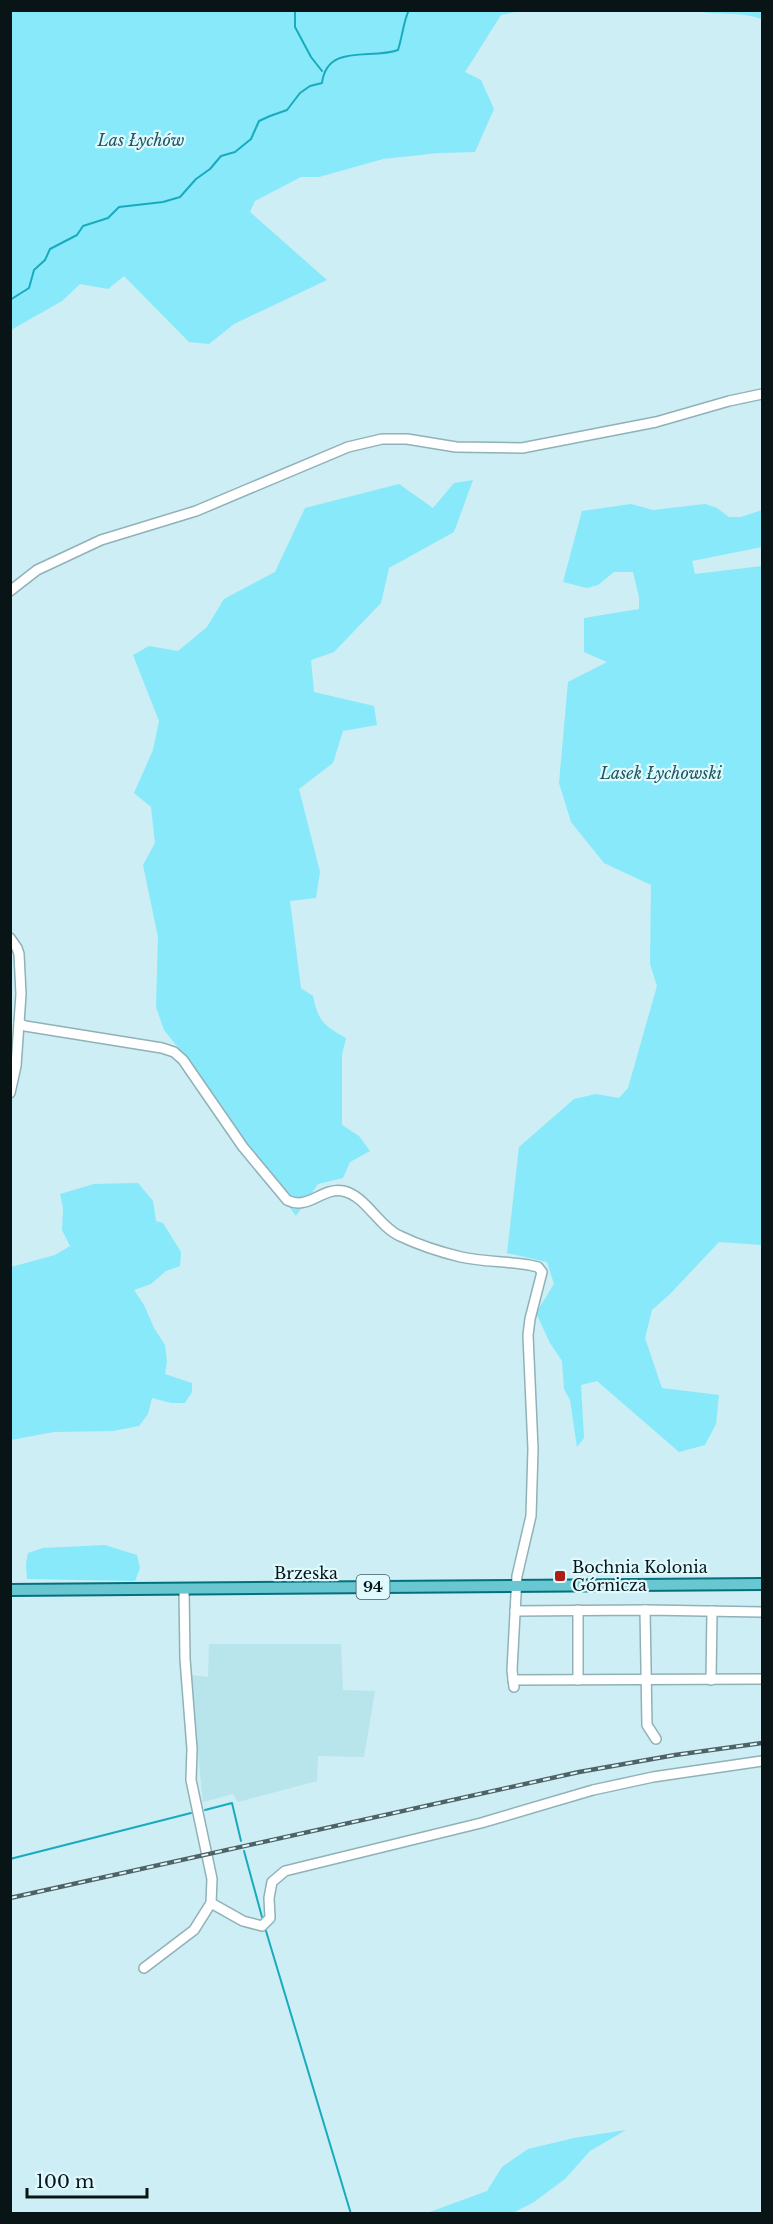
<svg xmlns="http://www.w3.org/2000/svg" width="773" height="2224" viewBox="0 0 773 2224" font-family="'Libre Baskerville',serif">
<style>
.built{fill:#b8e4eb}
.green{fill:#88e9fa}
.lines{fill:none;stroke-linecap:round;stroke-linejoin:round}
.stream{stroke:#18abbe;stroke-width:2}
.minor-casing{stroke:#90b1b7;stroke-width:12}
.major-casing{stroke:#05707c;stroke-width:14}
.minor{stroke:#fff;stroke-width:9}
.major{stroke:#68c7d1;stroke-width:10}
.rail-casing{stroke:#4f6367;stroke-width:4.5}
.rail{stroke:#dffaff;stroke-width:2;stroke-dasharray:7;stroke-linecap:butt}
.poi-dot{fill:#ae1e15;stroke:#dffaff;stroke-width:2}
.labels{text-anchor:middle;stroke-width:4.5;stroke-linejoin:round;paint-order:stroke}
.shield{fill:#dffaff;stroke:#48595c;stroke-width:1.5}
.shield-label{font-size:15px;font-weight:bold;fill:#081416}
.park-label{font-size:16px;font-style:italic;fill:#20565e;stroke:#dffaff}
.poi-label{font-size:16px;fill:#081416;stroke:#dffaff;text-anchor:start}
.street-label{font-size:16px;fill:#081416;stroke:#dffaff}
</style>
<rect width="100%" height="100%" fill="#cceef4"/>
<path class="built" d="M209,1644H341L343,1690L375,1691L364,1757L318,1756L317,1781L238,1802L233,1794L203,1802L190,1675L208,1677Z"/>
<g class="green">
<path d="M10,11L11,10L521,11L501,15L465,72L481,80L494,109L475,152L439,153L383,159L319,177H301L255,201L250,212L327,280L234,324L209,344L189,342L124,276L108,289L80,284L62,301L11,330Z"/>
<path d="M697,11H762V19C738,11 721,16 697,11Z"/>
<path d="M473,480L454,532L389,568L381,603L334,652L311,660L314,692L374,706L377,725L343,731L333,763L299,789L320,872L316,898L290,901L301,988L313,996C318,1021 324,1026 346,1038L342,1055V1125L359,1136L370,1151L350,1162L343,1178L318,1184L296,1216L212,1101L180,1050L164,1030L156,1007L158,937L143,865L155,843L151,807L134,793L153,750L159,721L133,655L149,646L178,651L207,627L224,599L275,572L305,508L399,484L433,508L454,483Z"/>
<path d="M631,504L653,510L705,504L717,508L729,517H741L762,510V547L692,561L695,574L762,566V1245L719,1242L670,1294L652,1310L645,1338L662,1388L719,1395L716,1424L705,1445L679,1452L597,1381L581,1385L584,1438L577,1447L570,1400L564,1389L562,1361L550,1343L536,1313L554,1284L547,1262L507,1253L519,1147L574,1099L596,1094L619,1098L628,1088L657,986L650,964L651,885L604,863L571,822L559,783L568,682L607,662L584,652V618L639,609V597L633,572H614L598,585L587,588L563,582L582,511Z"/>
<path d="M138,1183L153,1201L156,1221L163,1223L181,1252L180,1266L166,1271L151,1284L134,1290L144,1305L154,1328L165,1345L167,1361L165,1374L192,1383V1392L185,1403H171L152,1398L148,1414L139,1426L113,1431L54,1432L11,1440V1267L55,1255L70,1246L62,1230L63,1208L60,1194L94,1184Z"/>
<path d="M105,1545L137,1555L140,1568L135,1581L27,1579L26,1564L28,1553L43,1548Z"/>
<path d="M626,2130L590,2151L565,2179L534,2202L513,2213H427L487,2191L502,2167L528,2149L574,2138Z"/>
</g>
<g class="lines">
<g class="stream">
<path d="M295,10V27L311,57L322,71"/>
<path d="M10,300L29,288L34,270L45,260L50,249L77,235L83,226L108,218L119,207L163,202L180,197L196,179L210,169L221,156L235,152L251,139L259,121L270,116L287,110L300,93L310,86L322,83C327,43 371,60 398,50C402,38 404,19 409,10"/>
<path d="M205,1810L232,1803L241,1841"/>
<path d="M244,1851L262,1917"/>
<path d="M10,1859L191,1813"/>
<path d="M266,1931L351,2214"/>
</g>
<g class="minor-casing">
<g id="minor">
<path d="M10,591L37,570L101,540L196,511L348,447L382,439H407L456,447L522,448L656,422L729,401L762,394"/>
<path d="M10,938L17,948L19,954L21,994L16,1066L10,1093"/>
<path d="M19,1023L25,1026L162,1048L174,1052L183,1060L243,1147L287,1200C308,1211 322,1187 343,1191C365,1195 379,1227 400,1236C419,1245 440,1252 461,1257C483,1262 506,1261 529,1265L538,1267L542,1272L530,1319L528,1335L533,1449L531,1516L517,1576L512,1670L514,1687"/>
<path d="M184,1589L185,1659L192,1749L191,1780L212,1879L211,1903L243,1921L262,1926L270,1918L269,1898L272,1882L285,1871L481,1823L593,1790L653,1777L762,1761"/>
<path d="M578,1610V1680"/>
<path d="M645,1610L647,1725L656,1739"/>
<path d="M515,1611L647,1610L762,1612"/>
<path d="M513,1680L762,1679"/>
<path d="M711,1680L712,1611"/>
<path d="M144,1968L194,1930L211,1903"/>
</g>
</g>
<g class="major-casing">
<path id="major" d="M10,1590L762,1584"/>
</g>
<use href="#minor" class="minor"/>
<use href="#major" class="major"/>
<g class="rail-casing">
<path id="rail" d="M10,1898L579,1772L675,1755L762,1743"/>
</g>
<use href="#rail" class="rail"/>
</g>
<rect class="poi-dot" x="554" y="1570" width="12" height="12" rx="3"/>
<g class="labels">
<rect class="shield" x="356.5" y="1575" width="33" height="24" rx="4.5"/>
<g class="shield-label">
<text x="373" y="1592">94</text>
</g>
<g class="park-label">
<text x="141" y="146">Las Łychów</text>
<text x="661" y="779">Lasek Łychowski</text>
</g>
<g class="poi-label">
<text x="572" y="1573">Bochnia Kolonia<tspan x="572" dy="18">Górnicza</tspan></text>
</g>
<g class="street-label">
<text x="306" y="1579">Brzeska</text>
</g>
</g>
<rect width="773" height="2224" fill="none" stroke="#081416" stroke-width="24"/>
<path d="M27 2188v9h120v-9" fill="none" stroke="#081416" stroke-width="3"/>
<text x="36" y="2188" font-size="18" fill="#081416" stroke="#dffaff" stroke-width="4.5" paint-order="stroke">100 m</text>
</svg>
